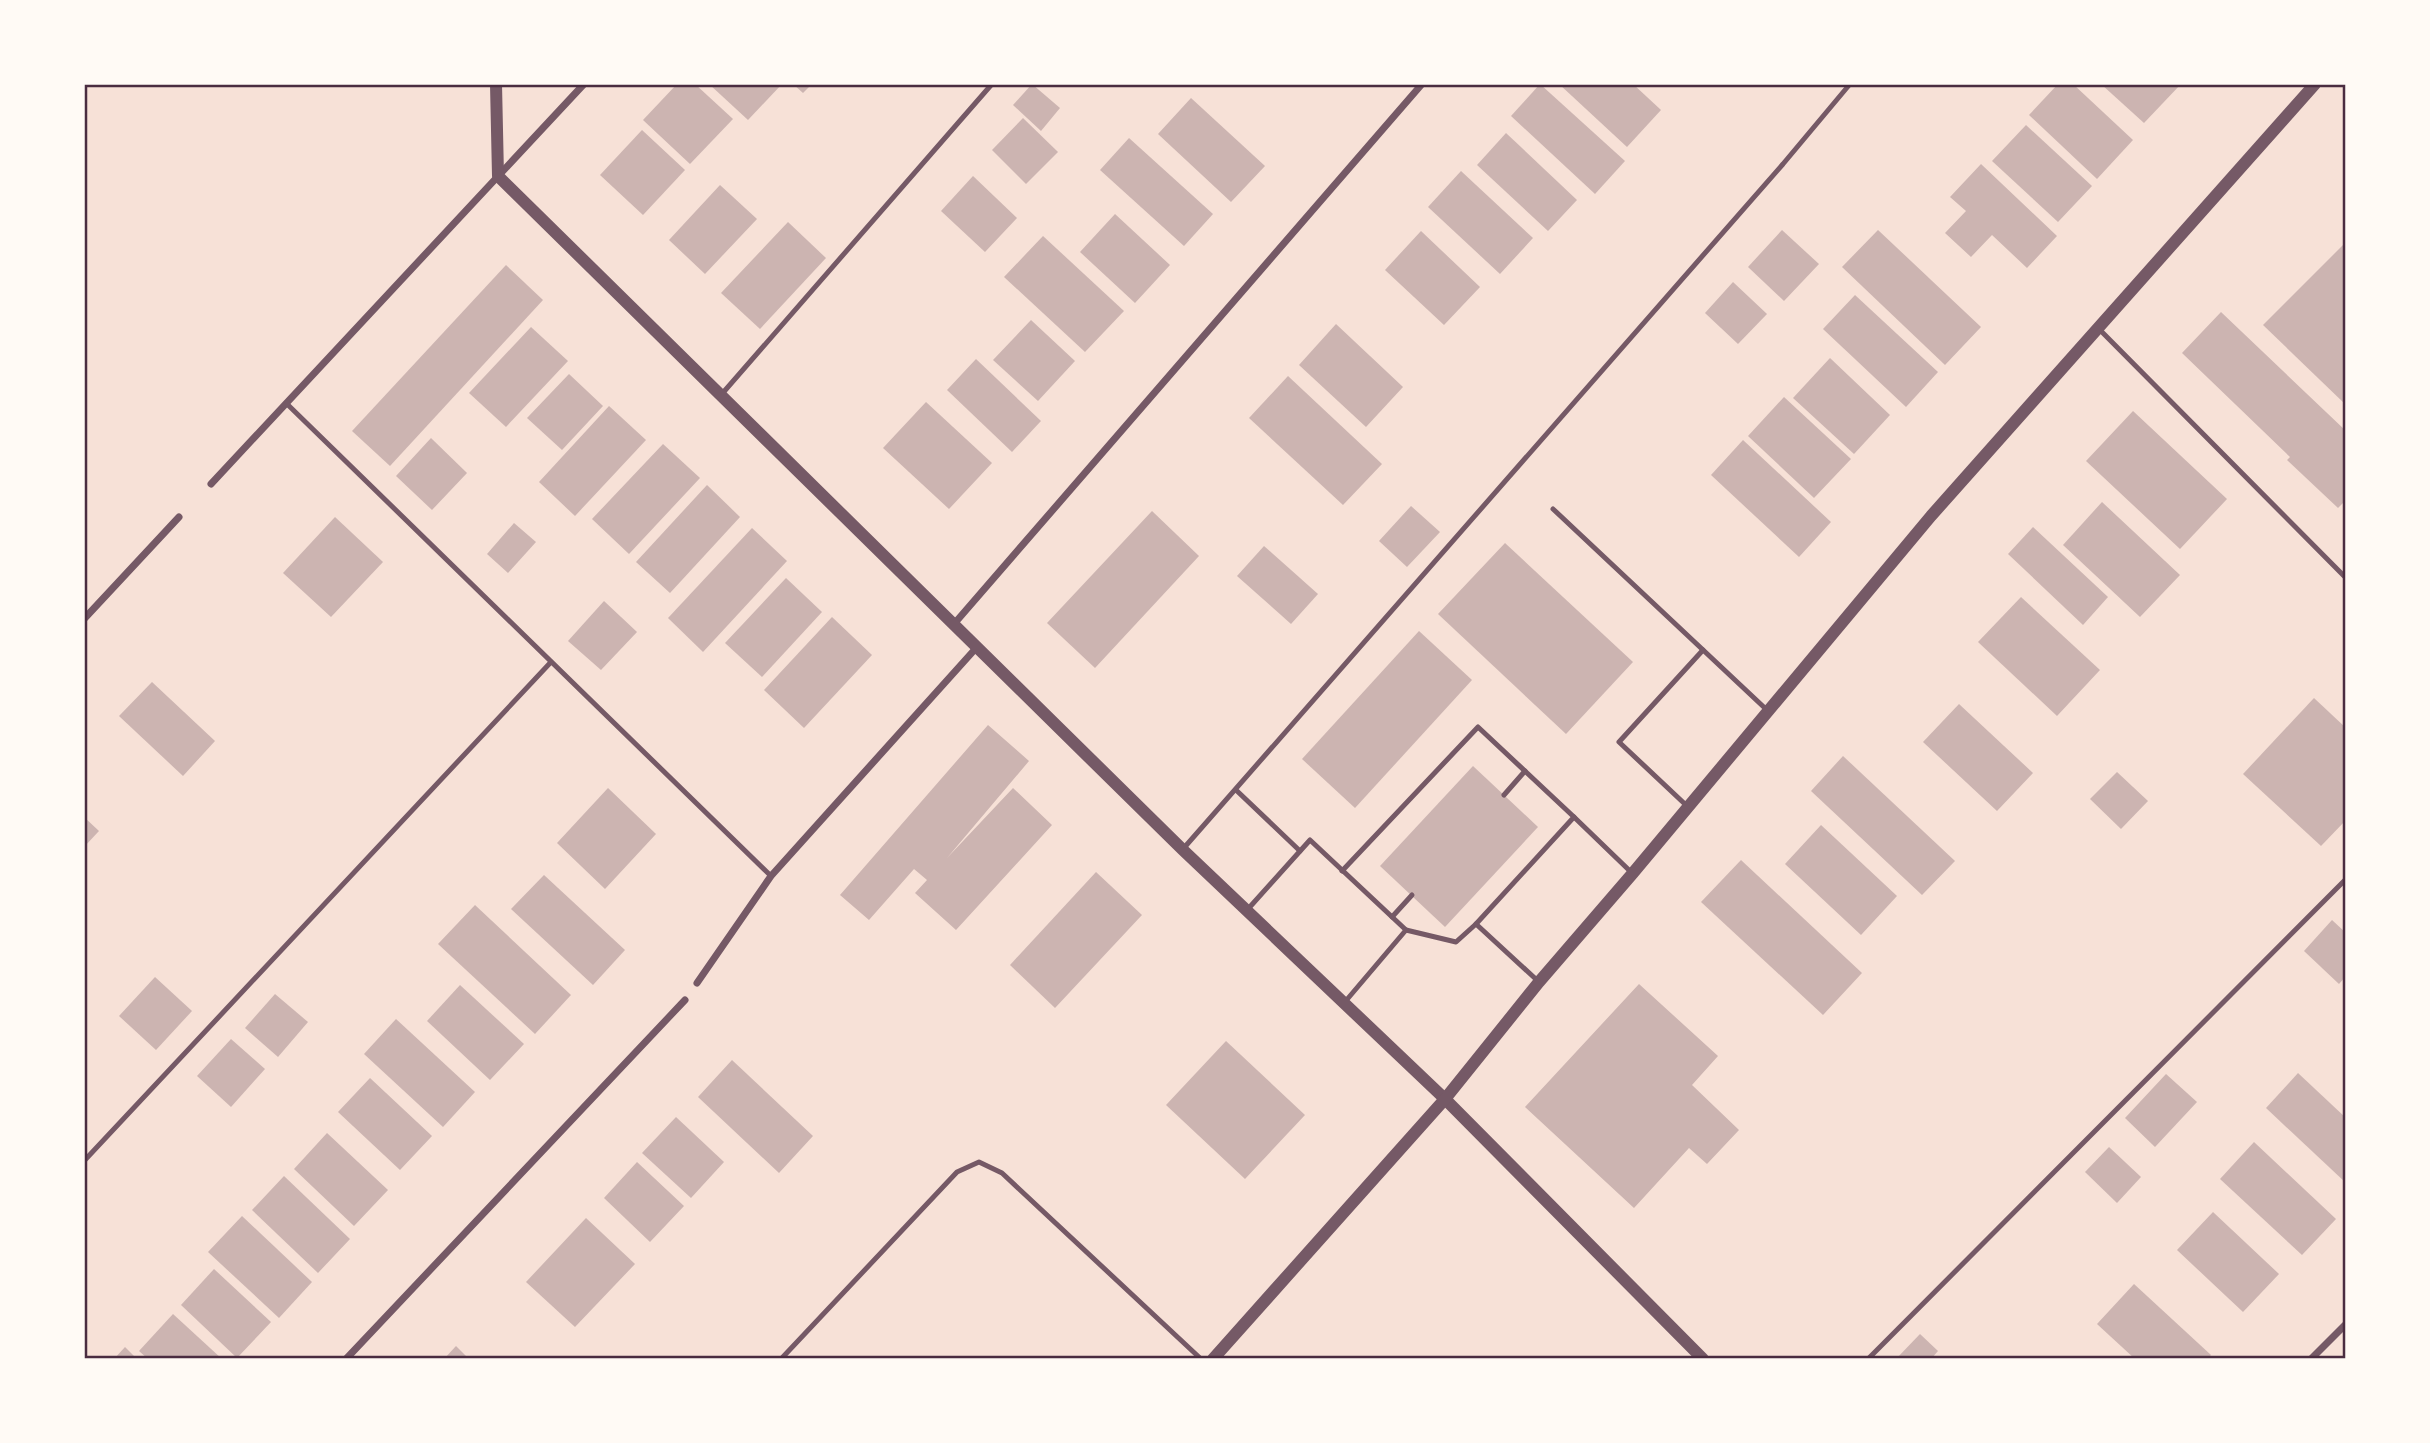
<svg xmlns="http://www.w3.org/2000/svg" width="2430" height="1443" viewBox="0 0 2430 1443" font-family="'Varela Round',sans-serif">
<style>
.building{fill:#ccb4b1}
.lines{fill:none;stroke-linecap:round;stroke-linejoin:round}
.service{stroke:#755966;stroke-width:5}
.minor{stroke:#755966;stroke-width:7}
.tertiary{stroke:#755966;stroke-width:12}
.neatline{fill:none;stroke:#4a2c40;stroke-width:2.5}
</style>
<rect width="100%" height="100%" fill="#f7e1d7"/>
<g class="building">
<path d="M677,84H695L733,119L690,164L643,120Z"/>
<path d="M709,84H782L748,120Z"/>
<path d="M793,84H812L803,93Z"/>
<path d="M1032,84L1060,108L1041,131L1013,105Z"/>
<path d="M1540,84L1625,161L1595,194L1511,116Z"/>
<path d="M1559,84H1633L1661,110L1627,147Z"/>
<path d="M2058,84H2073L2133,140L2097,179L2029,115Z"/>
<path d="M2101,84H2181L2144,123Z"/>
<path d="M1191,98L1265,166L1231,202L1158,134Z"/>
<path d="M1023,118L1058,152L1026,184L992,150Z"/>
<path d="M2026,125L2092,186L2058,222L1992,161Z"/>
<path d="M642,130L685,170L643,215L600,175Z"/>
<path d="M1506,133L1577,200L1548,231L1477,165Z"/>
<path d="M1129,138L1213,214L1184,246L1100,170Z"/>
<path d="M1981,164L2057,236L2027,268L1992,235L1971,257L1945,233L1966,211L1950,197Z"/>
<path d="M1461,171L1533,238L1500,274L1428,207Z"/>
<path d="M973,176L1017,218L985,252L941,211Z"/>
<path d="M720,185L757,219L705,274L669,240Z"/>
<path d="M1115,214L1170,265L1135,303L1080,252Z"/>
<path d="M788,222L826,258L760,329L721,293Z"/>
<path d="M1782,230L1819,264L1784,301L1748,267Z"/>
<path d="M1878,230L1981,327L1945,365L1842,267Z"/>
<path d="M1421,231L1480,287L1444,325L1385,270Z"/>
<path d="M1043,236L1124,311L1085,352L1004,277Z"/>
<path d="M2346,242V405L2263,325Z"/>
<path d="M506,265L543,300L390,466L352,431Z"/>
<path d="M1733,282L1767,314L1738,344L1705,313Z"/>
<path d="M1855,295L1938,372L1906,407L1823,329Z"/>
<path d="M2221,312L2346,431V500L2338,508L2287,460L2290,457L2182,353Z"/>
<path d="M1031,320L1075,361L1038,401L993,360Z"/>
<path d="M1336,324L1403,387L1366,427L1299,365Z"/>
<path d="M531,327L568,361L506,427L469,393Z"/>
<path d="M1830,358L1890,415L1854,454L1793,398Z"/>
<path d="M976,359L1041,421L1012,452L947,390Z"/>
<path d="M569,374L603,406L562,450L527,418Z"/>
<path d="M1288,376L1382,464L1343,505L1249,418Z"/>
<path d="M1784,397L1851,459L1814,498L1748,436Z"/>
<path d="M926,402L992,463L949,509L883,448Z"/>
<path d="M609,406L646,440L575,516L539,482Z"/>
<path d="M2133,411L2227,499L2180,549L2086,461Z"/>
<path d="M431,438L467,473L432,510L396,476Z"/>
<path d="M1743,440L1831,522L1799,557L1711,475Z"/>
<path d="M663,444L700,478L629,554L592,519Z"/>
<path d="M707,485L740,517L670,593L636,562Z"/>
<path d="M2102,502L2180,575L2140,617L2063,545Z"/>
<path d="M1411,506L1440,532L1407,567L1379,541Z"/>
<path d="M1152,511L1199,556L1095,668L1047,623Z"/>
<path d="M335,517L383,562L331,617L283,573Z"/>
<path d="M514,523L536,542L508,573L487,554Z"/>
<path d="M2033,527L2108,597L2083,625L2008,554Z"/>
<path d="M752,528L787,561L703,652L668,618Z"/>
<path d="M1505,543L1633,662L1566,734L1438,614Z"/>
<path d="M1264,546L1318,594L1291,624L1237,576Z"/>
<path d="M786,578L822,612L762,677L725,643Z"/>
<path d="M2021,597L2100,670L2057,716L1978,642Z"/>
<path d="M604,601L637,632L601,670L568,641Z"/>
<path d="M832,617L872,655L804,728L764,690Z"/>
<path d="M1419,631L1472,680L1355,808L1302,759Z"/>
<path d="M152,682L215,741L183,776L119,716Z"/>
<path d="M2314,698L2346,728V820L2321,846L2243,774Z"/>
<path d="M1959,704L2033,773L1997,811L1923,742Z"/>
<path d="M988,725L1029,761L947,858L1013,788L1052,825L956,930L915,893L927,880L914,869L869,920L840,895Z"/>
<path d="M1843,756L1955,861L1922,895L1811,791Z"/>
<path d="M1473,766L1538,827L1445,927L1380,866Z"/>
<path d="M2117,772L2148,801L2121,829L2090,799Z"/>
<path d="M608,788L656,834L605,889L557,843Z"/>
<path d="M84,817L99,831L84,847Z"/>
<path d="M1821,825L1897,896L1861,935L1785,864Z"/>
<path d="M1741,860L1862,973L1823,1015L1701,902Z"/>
<path d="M1096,872L1142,915L1055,1008L1010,965Z"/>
<path d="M544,875L625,950L593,985L511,909Z"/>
<path d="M475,905L571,995L535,1034L438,944Z"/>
<path d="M2332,920L2346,933V976L2339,984L2304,951Z"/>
<path d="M155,977L192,1011L156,1050L119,1016Z"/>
<path d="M1639,984L1718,1056L1692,1085L1739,1130L1707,1164L1689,1148L1634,1208L1525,1107Z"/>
<path d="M460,985L524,1044L490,1080L427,1021Z"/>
<path d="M275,994L308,1022L278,1057L245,1028Z"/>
<path d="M396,1019L475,1092L443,1127L364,1054Z"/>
<path d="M231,1039L265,1069L231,1107L197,1076Z"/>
<path d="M1226,1041L1305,1115L1245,1179L1166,1105Z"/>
<path d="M732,1060L813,1136L779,1173L698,1097Z"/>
<path d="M2298,1073L2346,1118V1183L2266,1108Z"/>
<path d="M2166,1074L2197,1102L2155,1147L2125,1118Z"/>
<path d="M370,1078L432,1136L400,1170L338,1112Z"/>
<path d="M676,1117L724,1162L691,1198L642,1153Z"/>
<path d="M327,1133L388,1190L354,1226L294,1169Z"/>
<path d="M2254,1142L2336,1219L2302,1255L2220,1179Z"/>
<path d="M2109,1147L2141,1177L2117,1203L2085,1172Z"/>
<path d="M637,1162L684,1206L650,1242L604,1198Z"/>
<path d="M284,1176L350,1239L318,1273L252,1210Z"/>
<path d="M2213,1212L2279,1274L2243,1312L2177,1250Z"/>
<path d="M242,1216L312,1282L279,1318L208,1252Z"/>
<path d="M586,1218L635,1264L575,1327L526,1282Z"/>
<path d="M214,1269L271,1322L237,1358L181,1305Z"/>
<path d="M2134,1284L2211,1355L2207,1359H2135L2097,1324Z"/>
<path d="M173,1314L222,1359H148L139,1351Z"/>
<path d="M1920,1334L1938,1351L1931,1359H1896Z"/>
<path d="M456,1346L469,1359H444Z"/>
<path d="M125,1347L137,1359H114Z"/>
</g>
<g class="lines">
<g class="service">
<path d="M2099,329L2346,578"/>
<path d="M721,395L992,84"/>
<path d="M286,403L771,876"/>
<path d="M1553,509L1768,711"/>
<path d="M1236,790L1300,851"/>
<path d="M1504,795L1525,771"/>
<path d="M1687,806L1619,742L1703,650"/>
<path d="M1574,817L1632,873"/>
<path d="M1183,849L1783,164L1850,84"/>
<path d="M1342,871L1478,727L1574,817L1476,924L1456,942L1406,930"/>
<path d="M1248,909L1310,840L1406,930L1344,1003"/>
<path d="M1392,917L1412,895"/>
<path d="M1476,924L1539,982"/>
<path d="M84,1161L551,662"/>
<path d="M781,1359L957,1172L979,1162L1002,1173L1201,1359"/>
<path d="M1868,1359L2346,879"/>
</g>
<g class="minor">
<path d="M211,484L584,84"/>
<path d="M84,619L179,517"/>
<path d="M954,624L1422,84"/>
<path d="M697,983L771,876L977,647"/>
<path d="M346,1359L685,1000"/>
<path d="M2311,1359L2346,1324"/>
</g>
<g class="tertiary">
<path d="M496,84L498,176L1183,850L1445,1099L1703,1359"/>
<path d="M1213,1359L1445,1099L1539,982L1633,873L1931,516L2315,84"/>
</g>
</g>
<rect width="2430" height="1443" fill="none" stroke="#fffaf5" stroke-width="172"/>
<rect x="86" y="86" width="2258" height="1271" class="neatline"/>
</svg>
